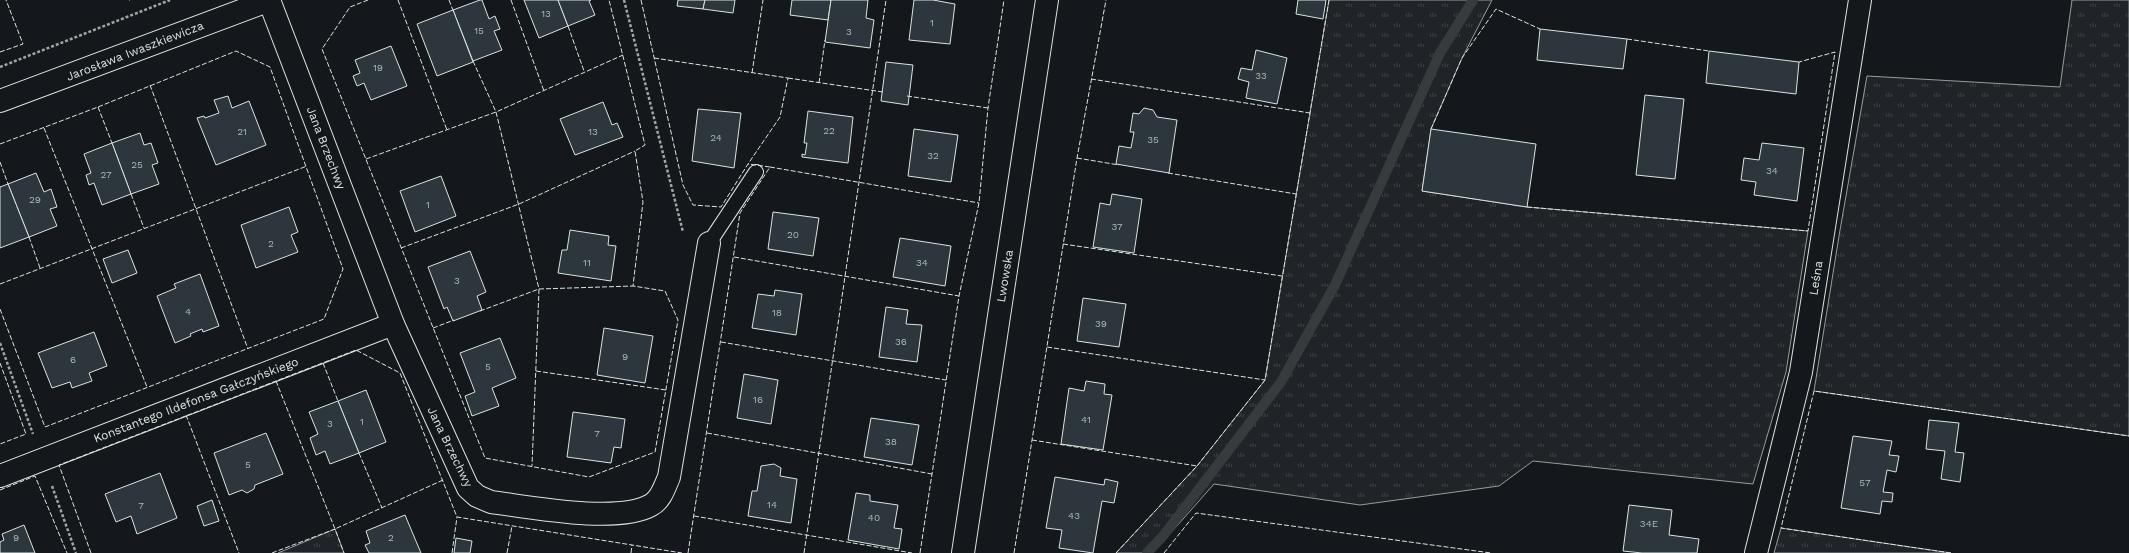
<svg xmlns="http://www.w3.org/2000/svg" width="2129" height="553" viewBox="0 0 2129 553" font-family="'Work Sans',sans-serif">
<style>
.grass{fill:url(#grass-tufts);stroke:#939e99}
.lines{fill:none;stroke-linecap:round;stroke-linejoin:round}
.stream{stroke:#363b3e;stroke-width:10}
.building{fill:#2c363c;stroke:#d8e6dc}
.service-casing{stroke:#d8e6dc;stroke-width:16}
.minor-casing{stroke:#d8e6dc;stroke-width:24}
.path{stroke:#9da8a2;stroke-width:2.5;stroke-dasharray:3 2;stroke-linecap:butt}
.service{stroke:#14181c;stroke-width:14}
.minor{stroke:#14181c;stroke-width:22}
.fence{stroke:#d8e6dc;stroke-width:1;stroke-dasharray:5 2;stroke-linecap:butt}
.labels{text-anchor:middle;stroke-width:3;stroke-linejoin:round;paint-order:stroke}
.number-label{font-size:10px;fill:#adbab4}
.street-label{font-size:12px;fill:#d8e6dc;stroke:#14181c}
</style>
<defs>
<pattern id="grass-tufts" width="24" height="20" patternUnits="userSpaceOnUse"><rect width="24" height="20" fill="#202428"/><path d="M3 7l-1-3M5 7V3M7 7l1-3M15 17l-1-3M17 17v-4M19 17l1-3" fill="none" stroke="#404447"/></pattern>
</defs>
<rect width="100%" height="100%" fill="#14181c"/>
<g class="grass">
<path d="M1329,0H1492L1462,58L1431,129L1422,191L1527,207L1808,231L1786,372L1753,484L1533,461L1499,486L1360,505L1214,484L1153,553H1116L1197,466L1265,380Z"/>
<path d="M2072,0H2129V436L1814,391L1840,230L1867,76L2060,87Z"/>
<path d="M1781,528L1951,553H1774Z"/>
<path d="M335,529L344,553H278Z"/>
</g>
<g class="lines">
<path class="stream" d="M1147,553L1163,536L1281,382L1335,285L1440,53L1473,0"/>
</g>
<g class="building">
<path d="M480,0H482L489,19L495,16L500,29L494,31L502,50L473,61L453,10Z"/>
<path d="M524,0H558L568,26L539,38Z"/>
<path d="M558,0H591L589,1L595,15L568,26Z"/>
<path d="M678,0H705L703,9L677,6Z"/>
<path d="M705,0H735L733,13L703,9Z"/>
<path d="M792,0H831L828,20L790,15Z"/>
<path d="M831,0H868L866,18L874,20L870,48L825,42Z"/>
<path d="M914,0H933L955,4L950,44L909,40Z"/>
<path d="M1298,0H1326L1323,19L1296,14Z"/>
<path d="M453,10L473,62L437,76L417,24Z"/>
<path d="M1540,29L1627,39L1623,69L1537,60Z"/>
<path d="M391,46L407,86L371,100L364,83L357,86L353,76L360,73L355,60Z"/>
<path d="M1256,50L1287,58L1277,104L1246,98L1249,82L1238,79L1241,68L1252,70Z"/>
<path d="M1709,51L1799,62L1796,94L1706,83Z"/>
<path d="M886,62L913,65L908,105L881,101Z"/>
<path d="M1645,95L1684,99L1675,179L1636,175Z"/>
<path d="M228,96L232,108L249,101L266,145L216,165L197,118L204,116L205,118L219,113L214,100Z"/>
<path d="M603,102L612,125L617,123L623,137L575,155L560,119Z"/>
<path d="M1144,108L1153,110L1157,117L1177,120L1169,173L1116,164L1119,146L1131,148L1134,132H1130L1133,113L1139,114Z"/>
<path d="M698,109L741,113L734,168L692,161Z"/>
<path d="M808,111L853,117L848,163L802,157V154L805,155L807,143H804Z"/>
<path d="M914,129L958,135L951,182L908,176Z"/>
<path d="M1431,129L1536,144L1527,207L1422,191Z"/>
<path d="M140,133L144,145L151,143L158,163L152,165L159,184L131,194L112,143Z"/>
<path d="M112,143L131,194L102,205L94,183L89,185L86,175L91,173L84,154Z"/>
<path d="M1762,143L1804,148L1797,201L1754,195L1756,182L1741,180L1744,158L1759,160Z"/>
<path d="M36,173L44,192L51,189L57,207L50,209L57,226L29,237L8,184Z"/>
<path d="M441,176L456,216L415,232L400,191Z"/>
<path d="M8,184L29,237L0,248V187Z"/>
<path d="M1112,194L1142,199L1134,253L1093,247L1100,203L1110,205Z"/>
<path d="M289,207L298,232L291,235L298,252L256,268L241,225Z"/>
<path d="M773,212L819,218L813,256L768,249Z"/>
<path d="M570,230L609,236L608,245L616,246L611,281L558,273L562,250H567Z"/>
<path d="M900,238L951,246L945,286L893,277Z"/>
<path d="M128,250L137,273L112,283L103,259Z"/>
<path d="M470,251L486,292L477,296L482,310L453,321L447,307L444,309L428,267Z"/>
<path d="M200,274L219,326L203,332L202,329L190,334L191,336L175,343L157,296L176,288L174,284Z"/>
<path d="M775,290L802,294L796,335L752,328L758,294L774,296Z"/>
<path d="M1083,298L1126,304L1119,347L1077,341Z"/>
<path d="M886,307L908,310L906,324L922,325L917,362L879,357Z"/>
<path d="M604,328L653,336L645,383L597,375Z"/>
<path d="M94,332L107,366L89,373L92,381L72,388L70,382L52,388L38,353Z"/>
<path d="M500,338L516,378L492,388L499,406L472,416L465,396L475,392L460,353Z"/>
<path d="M744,374L778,380L771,424L737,418Z"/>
<path d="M1086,381L1105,384L1104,394L1112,395L1103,450L1061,444L1069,388L1084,391Z"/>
<path d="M366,390L386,442L359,453L338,401Z"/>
<path d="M338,401L359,453L330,464L325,451L316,455L310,438L318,434L309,412Z"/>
<path d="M573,412L625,419L621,448L614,447L611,463L567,457Z"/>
<path d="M871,418L919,425L912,465L864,457Z"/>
<path d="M1929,420L1959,423L1955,452L1964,453L1960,482L1941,479L1945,451L1926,449Z"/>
<path d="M266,433L283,474L255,485L254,489L247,493L242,490L229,495L214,453Z"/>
<path d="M1853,436L1892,441L1889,455L1899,456L1896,472L1887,470L1883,492L1893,493L1892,502L1882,501L1880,514L1841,508Z"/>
<path d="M774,464L781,468L780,476L797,479L791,523L748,516L752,491H757L761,466Z"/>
<path d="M160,473L177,518L137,534L131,516L116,522L105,494Z"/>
<path d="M1055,477L1104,485L1105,479L1118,482L1114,503L1102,501L1093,553L1059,548L1062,530L1046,528Z"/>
<path d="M856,493L870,495V501L898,505L894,528L902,529L899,549L848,540Z"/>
<path d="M212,500L219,521L204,526L197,506Z"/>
<path d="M1629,505L1672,510L1669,535L1699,539L1697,553H1642L1623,551Z"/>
<path d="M405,515L421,553H369L365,545L370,543L366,531Z"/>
<path d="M24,525L35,553H0V542L4,540L2,534Z"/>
<path d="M456,538L472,541L470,553H454Z"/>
</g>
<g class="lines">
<g class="service-casing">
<path id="service" d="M709,243L756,172"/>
</g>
<g class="minor-casing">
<g id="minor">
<path d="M269,0L393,324L468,488L477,496L491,502C530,507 618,524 651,505C661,500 665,486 669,477L709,243"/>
<path d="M0,101L270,0"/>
<path d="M0,476L393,324"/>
<path d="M963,553L1047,0"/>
<path d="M1756,553L1801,372L1860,0"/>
</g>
</g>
<g class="path">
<path d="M624,0L683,232"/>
<path d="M0,67L170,0"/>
<path d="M0,343L33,434"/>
<path d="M52,486L76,553"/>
</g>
<use href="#service" class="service"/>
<use href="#minor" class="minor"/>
<g class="fence">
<path d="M129,0H130"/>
<path d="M368,0L350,7L322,49L485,458L589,477L655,452L678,320L665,291L633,286L643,202L635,151L645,145L609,0"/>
<path d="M398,0L447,130"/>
<path d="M449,0L454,13"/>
<path d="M511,0L544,91"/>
<path d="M641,0L683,185L693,205L721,207L748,164L770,167L740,213L688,553"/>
<path d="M568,26L584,71"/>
<path d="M1627,39L1709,51"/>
<path d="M0,52L23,44L6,0"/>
<path d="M654,58L788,78L780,117L748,164"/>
<path d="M473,61L496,112L539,289L532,466"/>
<path d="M752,73L763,0"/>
<path d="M788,78L883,92"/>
<path d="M1091,79L1310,113"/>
<path d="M819,83L825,40"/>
<path d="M150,85L248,349"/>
<path d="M907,96L988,108"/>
<path d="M98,107L112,143"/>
<path d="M44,128L147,387"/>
<path d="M1431,129L1462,58L1496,9L1540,29"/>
<path d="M0,144L98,107L236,51L270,67L343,269L324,319L45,427L0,309"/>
<path d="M1077,158L1119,165"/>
<path d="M366,159L496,112L623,55"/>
<path d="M0,162L8,184"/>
<path d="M770,167L979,203"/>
<path d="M1168,173L1296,194"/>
<path d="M131,194L144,228"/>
<path d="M1527,207L1808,231L1835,52L1799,62"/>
<path d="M29,237L40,268"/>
<path d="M1063,244L1282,276"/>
<path d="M401,248L519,204L635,151"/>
<path d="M734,257L959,296"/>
<path d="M0,284L307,166"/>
<path d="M480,311L539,289L633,286"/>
<path d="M433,328L454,320"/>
<path d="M721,342L946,380"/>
<path d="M1047,347L1265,380"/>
<path d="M0,363L26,434L0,444"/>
<path d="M323,363L338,401"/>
<path d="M536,371L666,390"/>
<path d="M276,381L335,529L443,480"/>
<path d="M186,415L239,553"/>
<path d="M707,433L932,474"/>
<path d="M1032,440L1197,466"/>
<path d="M359,453L382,508"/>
<path d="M0,490L35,476L67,553"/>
<path d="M694,516L912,553"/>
<path d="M91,553L59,465L356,350L400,373L457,517L682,553"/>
<path d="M272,553L335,529L344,553"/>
<path d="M452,553L457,517"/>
<path d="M507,553L512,526"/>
<path d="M631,553L632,545"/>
<path d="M804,553L886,0"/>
<path d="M920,553L959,296L979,203L988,108L1004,0"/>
<path d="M1014,553L1077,158L1106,0"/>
<path d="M1116,553L1197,466L1265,380L1329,0"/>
<path d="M1164,553L1196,513L1491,553"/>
<path d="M1951,553L1781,528L1814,391L2129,436"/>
</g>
</g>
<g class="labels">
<g class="number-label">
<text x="546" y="17">13</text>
<text x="932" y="26">1</text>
<text x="479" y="34">15</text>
<text x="849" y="35">3</text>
<text x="378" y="71">19</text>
<text x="1261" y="79">33</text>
<text x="829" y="134">22</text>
<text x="242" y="135">21</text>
<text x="593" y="135">13</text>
<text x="716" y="141">24</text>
<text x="1153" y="143">35</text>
<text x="933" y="159">32</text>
<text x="137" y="168">25</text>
<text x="1772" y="174">34</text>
<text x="106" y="178">27</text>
<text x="35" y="203">29</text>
<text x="428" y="208">1</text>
<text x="1117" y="230">37</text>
<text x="793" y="238">20</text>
<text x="271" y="247">2</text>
<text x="587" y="266">11</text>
<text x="922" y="266">34</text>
<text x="457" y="284">3</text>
<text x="188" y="315">4</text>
<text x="777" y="316">18</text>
<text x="1101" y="327">39</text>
<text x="901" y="345">36</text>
<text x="625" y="360">9</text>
<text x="73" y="363">6</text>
<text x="488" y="370">5</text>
<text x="758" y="403">16</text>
<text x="1086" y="423">41</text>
<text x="362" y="425">1</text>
<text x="330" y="427">3</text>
<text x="597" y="437">7</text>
<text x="891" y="445">38</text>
<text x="248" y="468">5</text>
<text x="1865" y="486">57</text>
<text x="772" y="508">14</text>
<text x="141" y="509">7</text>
<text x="1074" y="519">43</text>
<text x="874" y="521">40</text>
<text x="1649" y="527">34E</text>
<text x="16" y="541">9</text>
<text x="391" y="541">2</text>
</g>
<g class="street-label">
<text transform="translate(135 51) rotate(-21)" y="4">Jarosława Iwaszkiewicza</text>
<text transform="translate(326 148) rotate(69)" y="4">Jana Brzechwy</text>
<text transform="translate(1005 276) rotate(-81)" y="4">Lwowska</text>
<text transform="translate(1816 278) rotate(-81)" y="4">Leśna</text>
<text transform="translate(196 400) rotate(-21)" y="4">Konstantego Ildefonsa Gałczyńskiego</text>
<text transform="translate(450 447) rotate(64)" y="4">Jana Brzechwy</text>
</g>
</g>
</svg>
